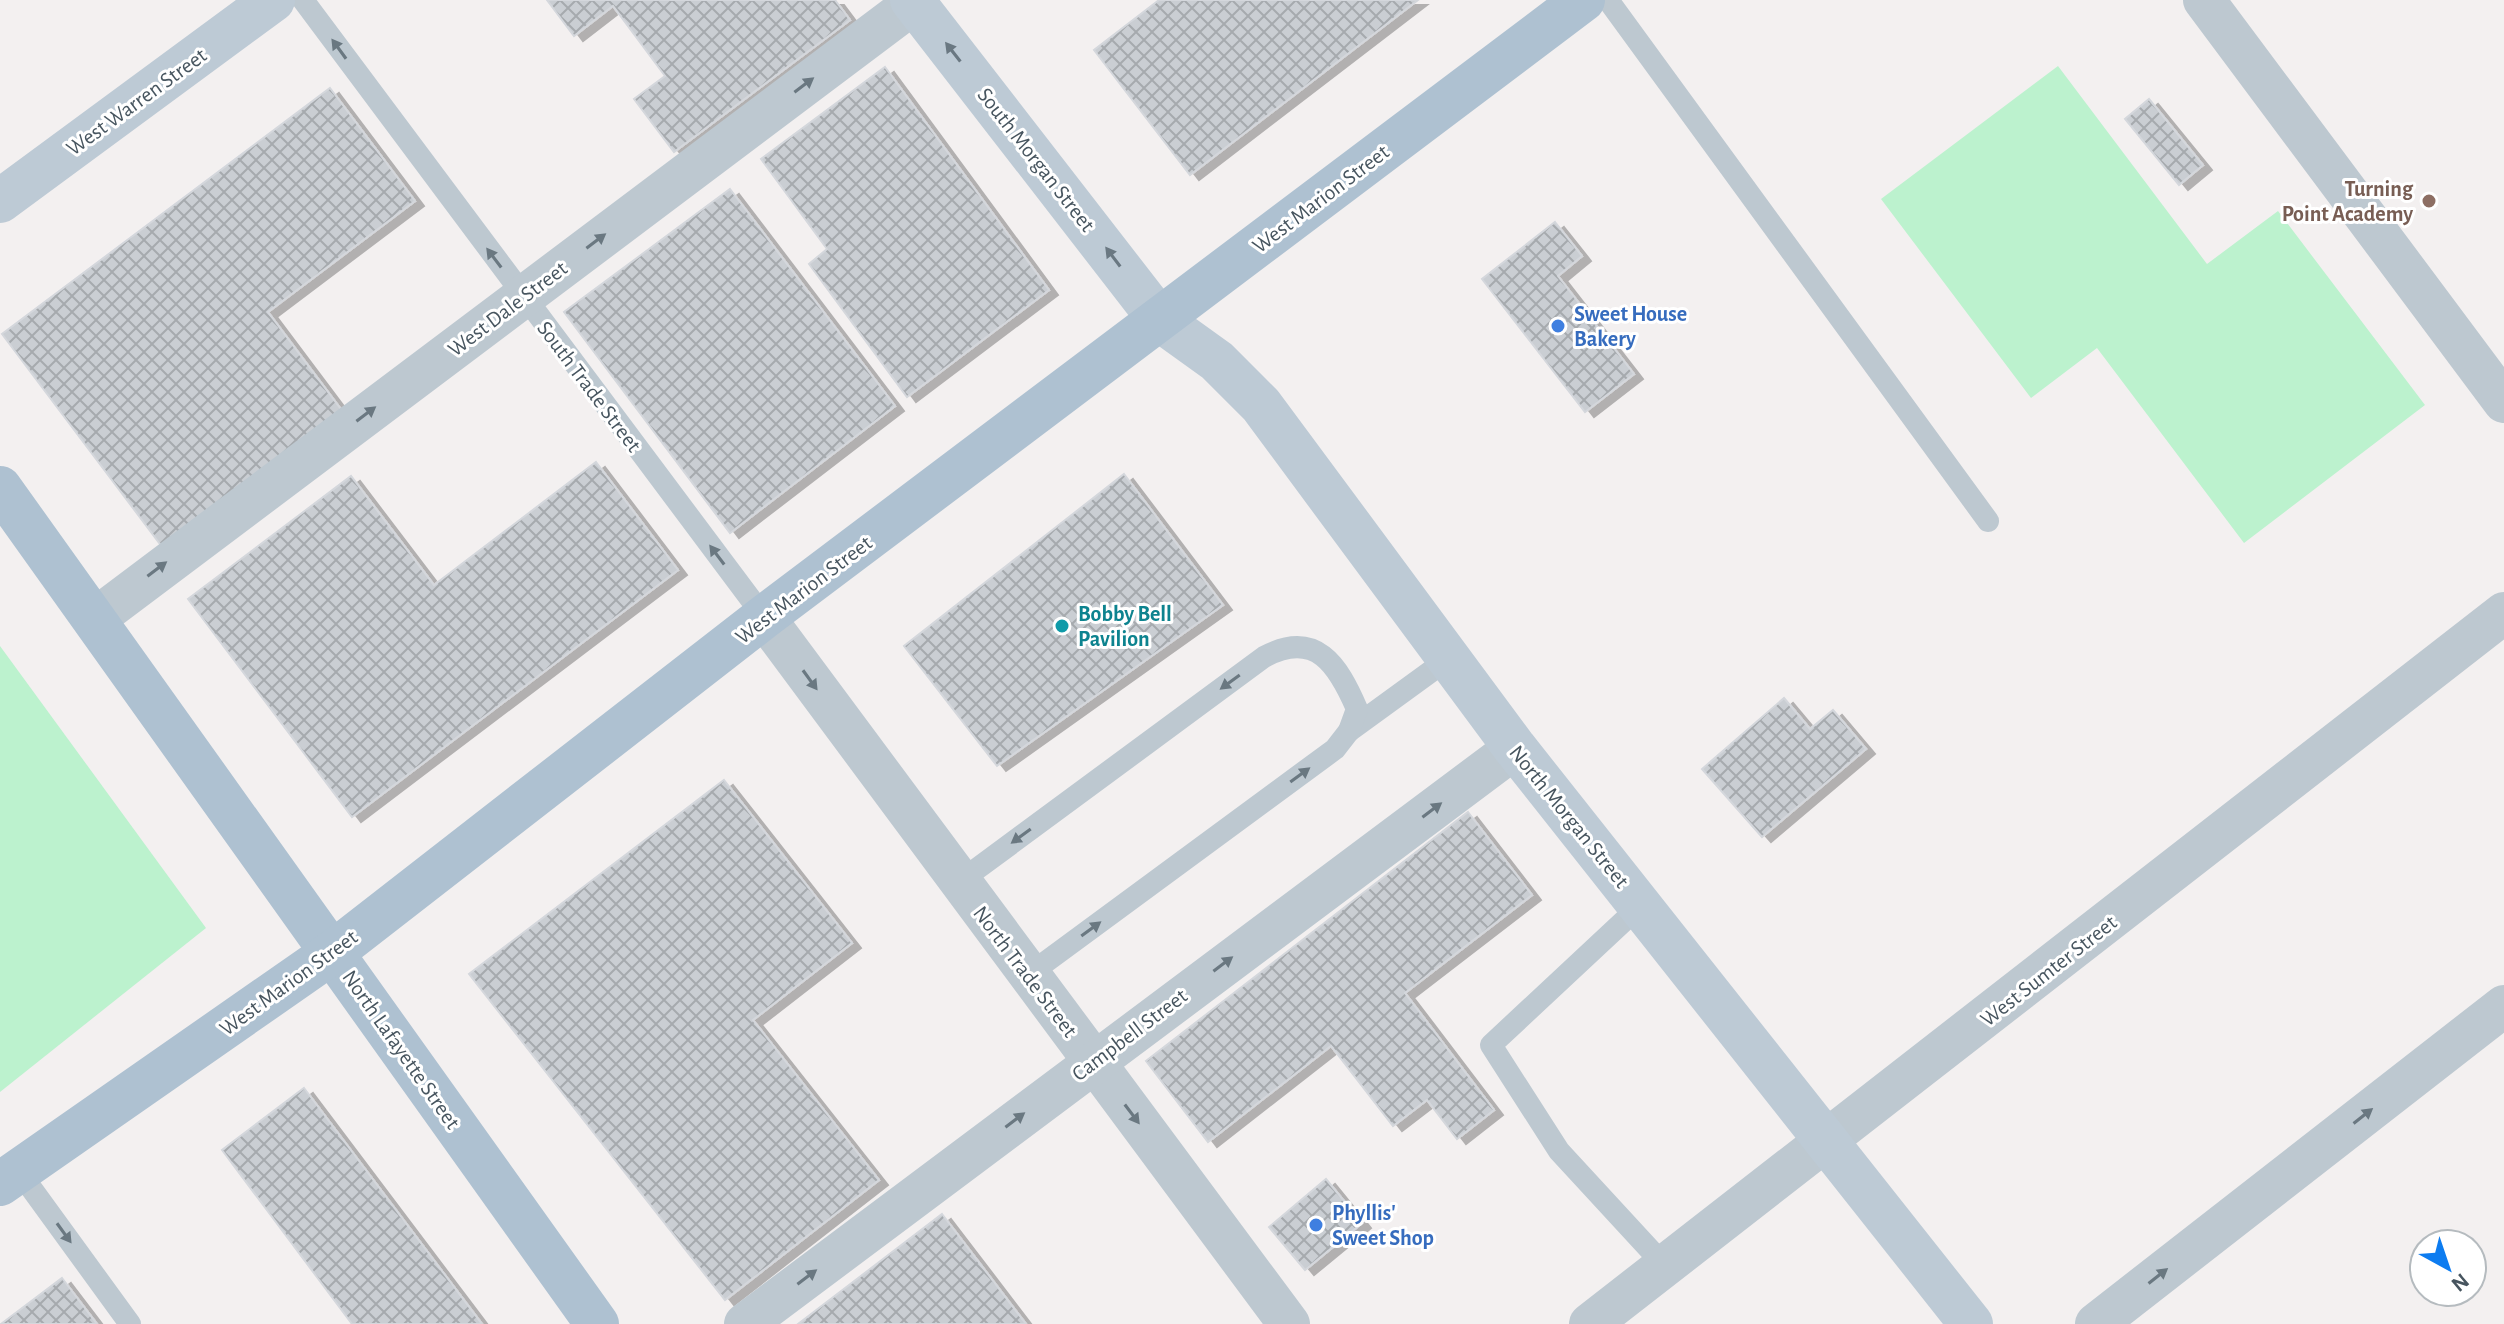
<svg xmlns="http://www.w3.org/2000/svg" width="2504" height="1324" viewBox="0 0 2504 1324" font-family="'Alegreya Sans',sans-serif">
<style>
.green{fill:#bcf2ce}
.building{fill:url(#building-cross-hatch);stroke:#d4d7dc;stroke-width:2;filter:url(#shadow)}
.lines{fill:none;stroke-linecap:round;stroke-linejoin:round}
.lane{stroke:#bdc8d0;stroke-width:22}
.street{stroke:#bdc8d0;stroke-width:42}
.secondary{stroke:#bdcad5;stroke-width:44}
.primary{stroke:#aec1d1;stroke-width:44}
.oneway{fill:#6a7881}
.oneway2{fill:#6a7882}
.education-dot{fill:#8d6e63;stroke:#fff;stroke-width:3}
.shop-dot{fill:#3f7fe0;stroke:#fff;stroke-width:3}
.culture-dot{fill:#0f9aa8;stroke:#fff;stroke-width:3}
.labels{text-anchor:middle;stroke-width:6;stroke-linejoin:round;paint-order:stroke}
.street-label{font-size:22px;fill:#47555f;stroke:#fff}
.education-label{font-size:22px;font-weight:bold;fill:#785e54;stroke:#fff;text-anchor:end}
.shop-label{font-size:22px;font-weight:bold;fill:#366cbe;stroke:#fff;text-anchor:start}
.culture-label{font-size:22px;font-weight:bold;fill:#0d838f;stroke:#fff;text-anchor:start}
</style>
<defs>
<pattern id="building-cross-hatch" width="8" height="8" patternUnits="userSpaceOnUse" patternTransform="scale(2)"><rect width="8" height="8" fill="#caced3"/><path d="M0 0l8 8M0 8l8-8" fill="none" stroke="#a6aaae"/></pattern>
<filter id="shadow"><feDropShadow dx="9" dy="5" stdDeviation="0" flood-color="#0004"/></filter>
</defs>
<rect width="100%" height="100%" fill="#f3f0f0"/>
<g class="green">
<path d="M2058,66L2207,264L2278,211L2425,405L2244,543L2097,348L2031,398L1881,199Z"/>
<path d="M0,646L206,928L0,1092Z"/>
</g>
<g class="building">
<path d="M547,0H835L850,20L674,152L634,99L665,76L613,6L574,36Z"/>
<path d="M1159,0H1418L1190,175L1094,50Z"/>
<path d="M885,67L1049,290L907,397L809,264L827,249L761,159Z"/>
<path d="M330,88L415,201L268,312L346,416L166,552L2,334Z"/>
<path d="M2149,99L2203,165L2179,185L2125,119Z"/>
<path d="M730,189L895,406L730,533L564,312Z"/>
<path d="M1555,222L1582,256L1558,276L1634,374L1585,412L1482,279Z"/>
<path d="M596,462L678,570L352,817L188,599L351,476L434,585Z"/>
<path d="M1124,474L1223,605L997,766L904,646Z"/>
<path d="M1784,698L1810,729L1833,710L1866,749L1762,837L1702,769Z"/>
<path d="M724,780L852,943L753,1020L879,1180L725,1300L469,974Z"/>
<path d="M1468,812L1532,895L1405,993L1494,1110L1457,1139L1427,1100L1393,1126L1331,1046L1208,1142L1146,1061Z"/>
<path d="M304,1088L442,1271L482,1324H352L222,1150Z"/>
<path d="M1326,1179L1362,1223L1305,1270L1269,1227Z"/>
<path d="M942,1214L1026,1324H798Z"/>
<path d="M62,1278L97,1324H1Z"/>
</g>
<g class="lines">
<g class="lane">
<path d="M303,0L764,617"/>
<path d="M1608,0L1988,521"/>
<path d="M1349,731L1448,659"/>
<path d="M959,882L1264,657C1316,629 1338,665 1357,709L1349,731L1335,749L1028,975"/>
<path d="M1641,905L1491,1045L1559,1151L1665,1266"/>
<path d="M18,1170L130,1324"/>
</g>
<g class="street">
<path d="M2204,0L2504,402"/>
<path d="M764,617L1289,1324"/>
<path d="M96,618L918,0"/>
<path d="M745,1324L1515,748"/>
<path d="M1590,1324L2504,613"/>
<path d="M2096,1324L2504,1006"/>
</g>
<g class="secondary">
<path d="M912,0L1160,320L1217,361L1261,405L1515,748L1971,1324"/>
<path d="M0,201L273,0"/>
</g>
<g class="primary">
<path d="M0,488L597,1324"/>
<path d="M0,1184L333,952L764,617L1583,0"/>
</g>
</g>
<defs><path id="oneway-solid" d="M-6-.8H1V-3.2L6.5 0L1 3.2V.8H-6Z" transform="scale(2)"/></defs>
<g class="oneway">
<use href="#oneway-solid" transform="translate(339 49) rotate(-126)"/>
<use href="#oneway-solid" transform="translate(804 85) rotate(-37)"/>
<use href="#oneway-solid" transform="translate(596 241) rotate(-37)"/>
<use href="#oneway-solid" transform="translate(494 258) rotate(-127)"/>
<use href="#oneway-solid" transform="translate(366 414) rotate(-37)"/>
<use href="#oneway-solid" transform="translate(717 555) rotate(-127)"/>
<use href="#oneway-solid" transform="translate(157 569) rotate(-37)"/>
<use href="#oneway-solid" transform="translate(810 680) rotate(54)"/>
<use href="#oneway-solid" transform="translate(1230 682) rotate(144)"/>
<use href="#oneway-solid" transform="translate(1300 775) rotate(-36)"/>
<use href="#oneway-solid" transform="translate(1432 810) rotate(-37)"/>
<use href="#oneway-solid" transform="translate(1021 836) rotate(144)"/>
<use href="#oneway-solid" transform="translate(1091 929) rotate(-36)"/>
<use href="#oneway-solid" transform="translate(1223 964) rotate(-37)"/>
<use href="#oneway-solid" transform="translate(1132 1114) rotate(53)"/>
<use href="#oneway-solid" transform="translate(2363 1116) rotate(-38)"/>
<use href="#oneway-solid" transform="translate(1015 1120) rotate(-37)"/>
<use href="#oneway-solid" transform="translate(64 1233) rotate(54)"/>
<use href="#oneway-solid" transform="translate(2158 1276) rotate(-38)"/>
<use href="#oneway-solid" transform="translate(807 1277) rotate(-37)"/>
</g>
<g class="oneway2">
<use href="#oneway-solid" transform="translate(953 52) rotate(-128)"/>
<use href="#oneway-solid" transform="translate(1113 257) rotate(-127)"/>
</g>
<circle class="education-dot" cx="2429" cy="201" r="8"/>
<g class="shop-dot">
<circle cx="1558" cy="326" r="8"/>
<circle cx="1316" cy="1225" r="8"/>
</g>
<circle class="culture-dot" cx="1062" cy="626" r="8"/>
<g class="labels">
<g class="street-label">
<text transform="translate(136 101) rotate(-36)" y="8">West Warren Street</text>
<text transform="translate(1037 159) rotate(52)" y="8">South Morgan Street</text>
<text transform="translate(1320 198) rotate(-37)" y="8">West Marion Street</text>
<text transform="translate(507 308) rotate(-37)" y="8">West Dale Street</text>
<text transform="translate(590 386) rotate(53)" y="8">South Trade Street</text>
<text transform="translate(803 589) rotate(-37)" y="8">West Marion Street</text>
<text transform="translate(1570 816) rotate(51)" y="8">North Morgan Street</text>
<text transform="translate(2048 970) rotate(-38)" y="8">West Sumter Street</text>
<text transform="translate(1026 971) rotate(53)" y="8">North Trade Street</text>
<text transform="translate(288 982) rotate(-36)" y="8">West Marion Street</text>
<text transform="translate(1129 1034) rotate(-37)" y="8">Campbell Street</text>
<text transform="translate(402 1049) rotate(55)" y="8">North Lafayette Street</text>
</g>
<g class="education-label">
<text x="2413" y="196">Turning<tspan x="2413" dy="25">Point Academy</tspan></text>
</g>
<g class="shop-label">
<text x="1574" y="321">Sweet House<tspan x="1574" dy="25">Bakery</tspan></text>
<text x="1332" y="1220">Phyllis'<tspan x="1332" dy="25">Sweet Shop</tspan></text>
</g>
<g class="culture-label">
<text x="1078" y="621">Bobby Bell<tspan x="1078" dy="25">Pavilion</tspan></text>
</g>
</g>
<g transform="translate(2448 1268) rotate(140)"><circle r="38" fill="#ffffff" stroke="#b5bbbf" stroke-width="2"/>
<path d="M0-6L14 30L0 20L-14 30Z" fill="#0d7cf0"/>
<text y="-12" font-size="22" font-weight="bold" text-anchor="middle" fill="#47555f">N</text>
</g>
</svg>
